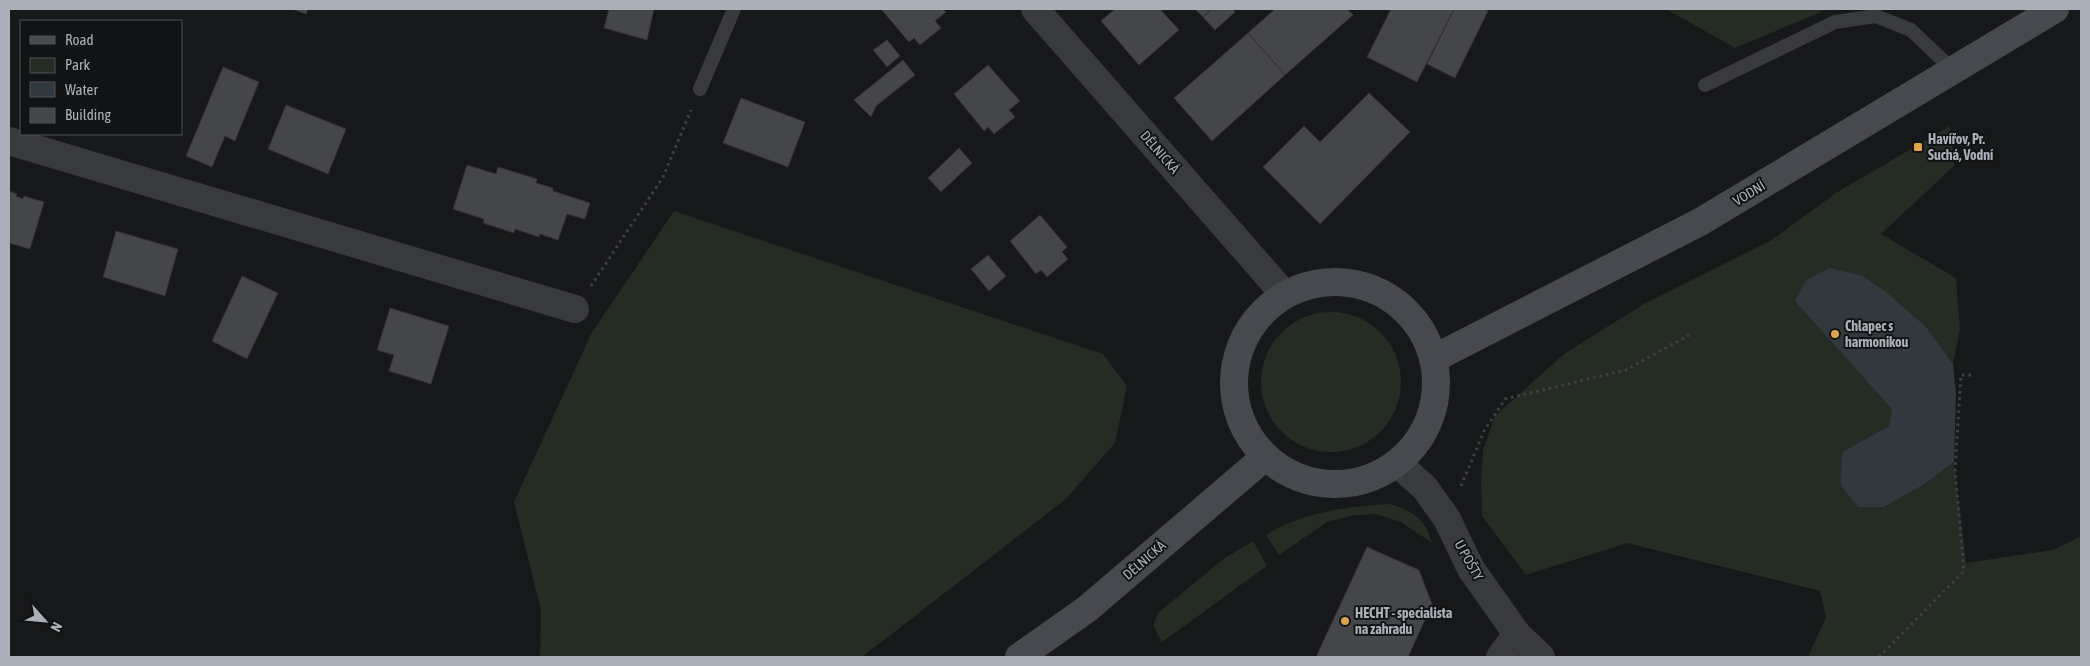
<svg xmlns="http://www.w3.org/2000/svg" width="2090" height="666" viewBox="0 0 2090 666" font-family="'Asap Condensed',sans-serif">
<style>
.green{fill:#242c24}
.water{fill:#31393e}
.building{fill:#454649;stroke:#323235}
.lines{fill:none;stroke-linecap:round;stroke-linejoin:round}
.path{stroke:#3f4145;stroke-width:3;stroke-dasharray:2.5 4;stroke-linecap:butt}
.service{stroke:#393a3e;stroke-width:14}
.minor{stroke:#393a3e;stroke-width:28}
.tertiary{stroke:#393a3e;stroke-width:28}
.secondary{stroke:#47494e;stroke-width:28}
.poi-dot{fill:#e1a348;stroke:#121314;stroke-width:2}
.labels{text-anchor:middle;stroke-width:4;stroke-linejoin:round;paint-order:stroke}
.poi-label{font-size:14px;font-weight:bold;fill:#abb0b8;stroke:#121314;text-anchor:start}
.street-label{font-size:14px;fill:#abb0b8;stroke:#121314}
</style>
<rect width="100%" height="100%" fill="#171819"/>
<g class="green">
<path d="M1666,9H1828L1735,48Z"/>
<path d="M1950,126L1954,166L1881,234L1956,278L1960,329L1953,364L1926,327L1892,409L1889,426L1842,452L1884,507L1925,484L1954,462L1966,563L2053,550L2081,536V657H1808L1826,617L1820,591L1627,543L1526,575L1482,516L1481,481L1483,450L1495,416L1564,354L1642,305L1770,241L1836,193Z"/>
<path d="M674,211L1103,354L1127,386L1115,443L1066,499L862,657H540L541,611L514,502L591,334Z"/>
<circle cx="1331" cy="382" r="70"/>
<path d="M1391,504C1413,512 1426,519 1432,543L1401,522L1376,514L1355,515L1327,522L1279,555L1266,535C1302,512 1349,506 1391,504Z"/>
<path d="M1253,541L1267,566L1162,642L1153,626L1158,613L1222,560Z"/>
</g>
<path class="water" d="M1829,268L1863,276L1886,292L1926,327L1953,364L1956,395L1954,462L1925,484L1884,507H1858L1841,485L1842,452L1889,426L1892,409L1795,301L1806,280Z"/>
<g class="building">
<path d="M292,9H308L306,14Z"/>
<path d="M609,9H654L647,40L604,28Z"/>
<path d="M881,9H943L946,12L935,21L941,28L920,45L914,38L909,42Z"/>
<path d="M1115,9H1160L1179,30L1139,65L1101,21Z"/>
<path d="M1195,9H1212L1203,17Z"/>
<path d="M1212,9H1232L1235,12L1215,30L1203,17Z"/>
<path d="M1275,9H1347L1353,15L1285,75L1248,33Z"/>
<path d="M1391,9H1454L1417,82L1367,57Z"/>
<path d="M1454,9H1485L1488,11L1455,78L1427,64Z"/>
<path d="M1248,33L1285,75L1212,141L1174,98Z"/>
<path d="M887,40L900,56L887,67L873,50Z"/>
<path d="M903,60L915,75L876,106L871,117L854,100Z"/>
<path d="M988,65L1020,101L1009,110L1015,117L994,134L988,127L984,131L954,94Z"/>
<path d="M223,67L259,82L235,141L225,136L212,167L186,156Z"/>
<path d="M1369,93L1410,132L1320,224L1263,167L1304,126L1320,142Z"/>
<path d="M741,98L805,122L788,167L723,143Z"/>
<path d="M286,105L346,129L328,174L268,149Z"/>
<path d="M959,148L972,163L941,192L928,178Z"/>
<path d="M467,165L496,174L498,167L537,179L536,183L553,188V191L590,203L585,219L567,214L558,240L540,234L539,237L515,229L514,233L483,223L484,219L453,209Z"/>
<path d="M9,191L17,194L16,196L23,199L24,196L44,202L30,249L9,243Z"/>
<path d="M1040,215L1067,247L1062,252L1068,259L1047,277L1041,270L1036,274L1010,241Z"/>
<path d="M116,231L178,249L165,296L103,277Z"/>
<path d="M988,255L1006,276L989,291L971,269Z"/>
<path d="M242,276L278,293L247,359L212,341Z"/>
<path d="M390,308L449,326L431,384L389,371L394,355L377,350Z"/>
<path d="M1367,547L1419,570L1432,604L1408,657H1316Z"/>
</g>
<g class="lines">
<g class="path">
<path d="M591,286L663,177L691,110"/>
<path d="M1461,486L1484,431L1505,399L1626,370L1689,335"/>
<path d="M1879,657L1964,571L1955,471L1961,375H1972"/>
</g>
<g class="service">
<path d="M1705,85L1835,22L1876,16L1911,30L1953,70"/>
<path d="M700,89L734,9"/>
</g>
<g class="minor">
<path d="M9,141L575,309"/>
<path d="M1397,463L1425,488L1447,519L1471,569L1517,634L1541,657"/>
<path d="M1500,657L1517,634"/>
</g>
<path class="tertiary" d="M1035,9L1285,295"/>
<g class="secondary">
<circle cx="1335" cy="383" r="101"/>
<path d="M1433,359L1700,222L2055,9"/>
<path d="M1019,657L1087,609L1265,457"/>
</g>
</g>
<g class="poi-dot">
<rect x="1913" y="142" width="10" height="10" rx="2.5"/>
<circle cx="1835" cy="334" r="5"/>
<circle cx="1345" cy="621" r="5"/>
</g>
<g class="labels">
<g class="poi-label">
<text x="1928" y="144">Havířov, Pr.<tspan x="1928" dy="16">Suchá, Vodní</tspan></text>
<text x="1845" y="331">Chlapec s<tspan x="1845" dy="16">harmonikou</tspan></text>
<text x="1355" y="618">HECHT - specialista<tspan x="1355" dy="16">na zahradu</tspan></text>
</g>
<g class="street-label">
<text transform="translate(1160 152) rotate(49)" y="5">DĚLNICKÁ</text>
<text transform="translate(1749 193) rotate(-31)" y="5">VODNÍ</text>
<text transform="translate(1144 560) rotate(-41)" y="5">DĚLNICKÁ</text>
<text transform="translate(1469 560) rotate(61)" y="5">U POŠTY</text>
</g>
</g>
<rect width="2090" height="666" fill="none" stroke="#abb0b8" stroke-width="20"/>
<rect x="20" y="20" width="162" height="115" fill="#121314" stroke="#4f5256"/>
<rect x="30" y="36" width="25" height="8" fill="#47494e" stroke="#4f5256"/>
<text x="65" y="45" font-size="15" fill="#abb0b8">Road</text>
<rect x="30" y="58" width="25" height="15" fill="#242c24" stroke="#4f5256"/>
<text x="65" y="70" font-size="15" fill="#abb0b8">Park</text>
<rect x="30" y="82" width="25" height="15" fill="#31393e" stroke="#4f5256"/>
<text x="65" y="95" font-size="15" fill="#abb0b8">Water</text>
<rect x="30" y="108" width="25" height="15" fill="#454649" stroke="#4f5256"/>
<text x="65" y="120" font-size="15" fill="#abb0b8">Building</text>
<g transform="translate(45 621) rotate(117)" stroke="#121314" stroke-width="4" paint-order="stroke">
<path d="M0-4L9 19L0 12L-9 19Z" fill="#abb0b8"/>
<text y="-8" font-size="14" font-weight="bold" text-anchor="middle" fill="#abb0b8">N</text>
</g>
</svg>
